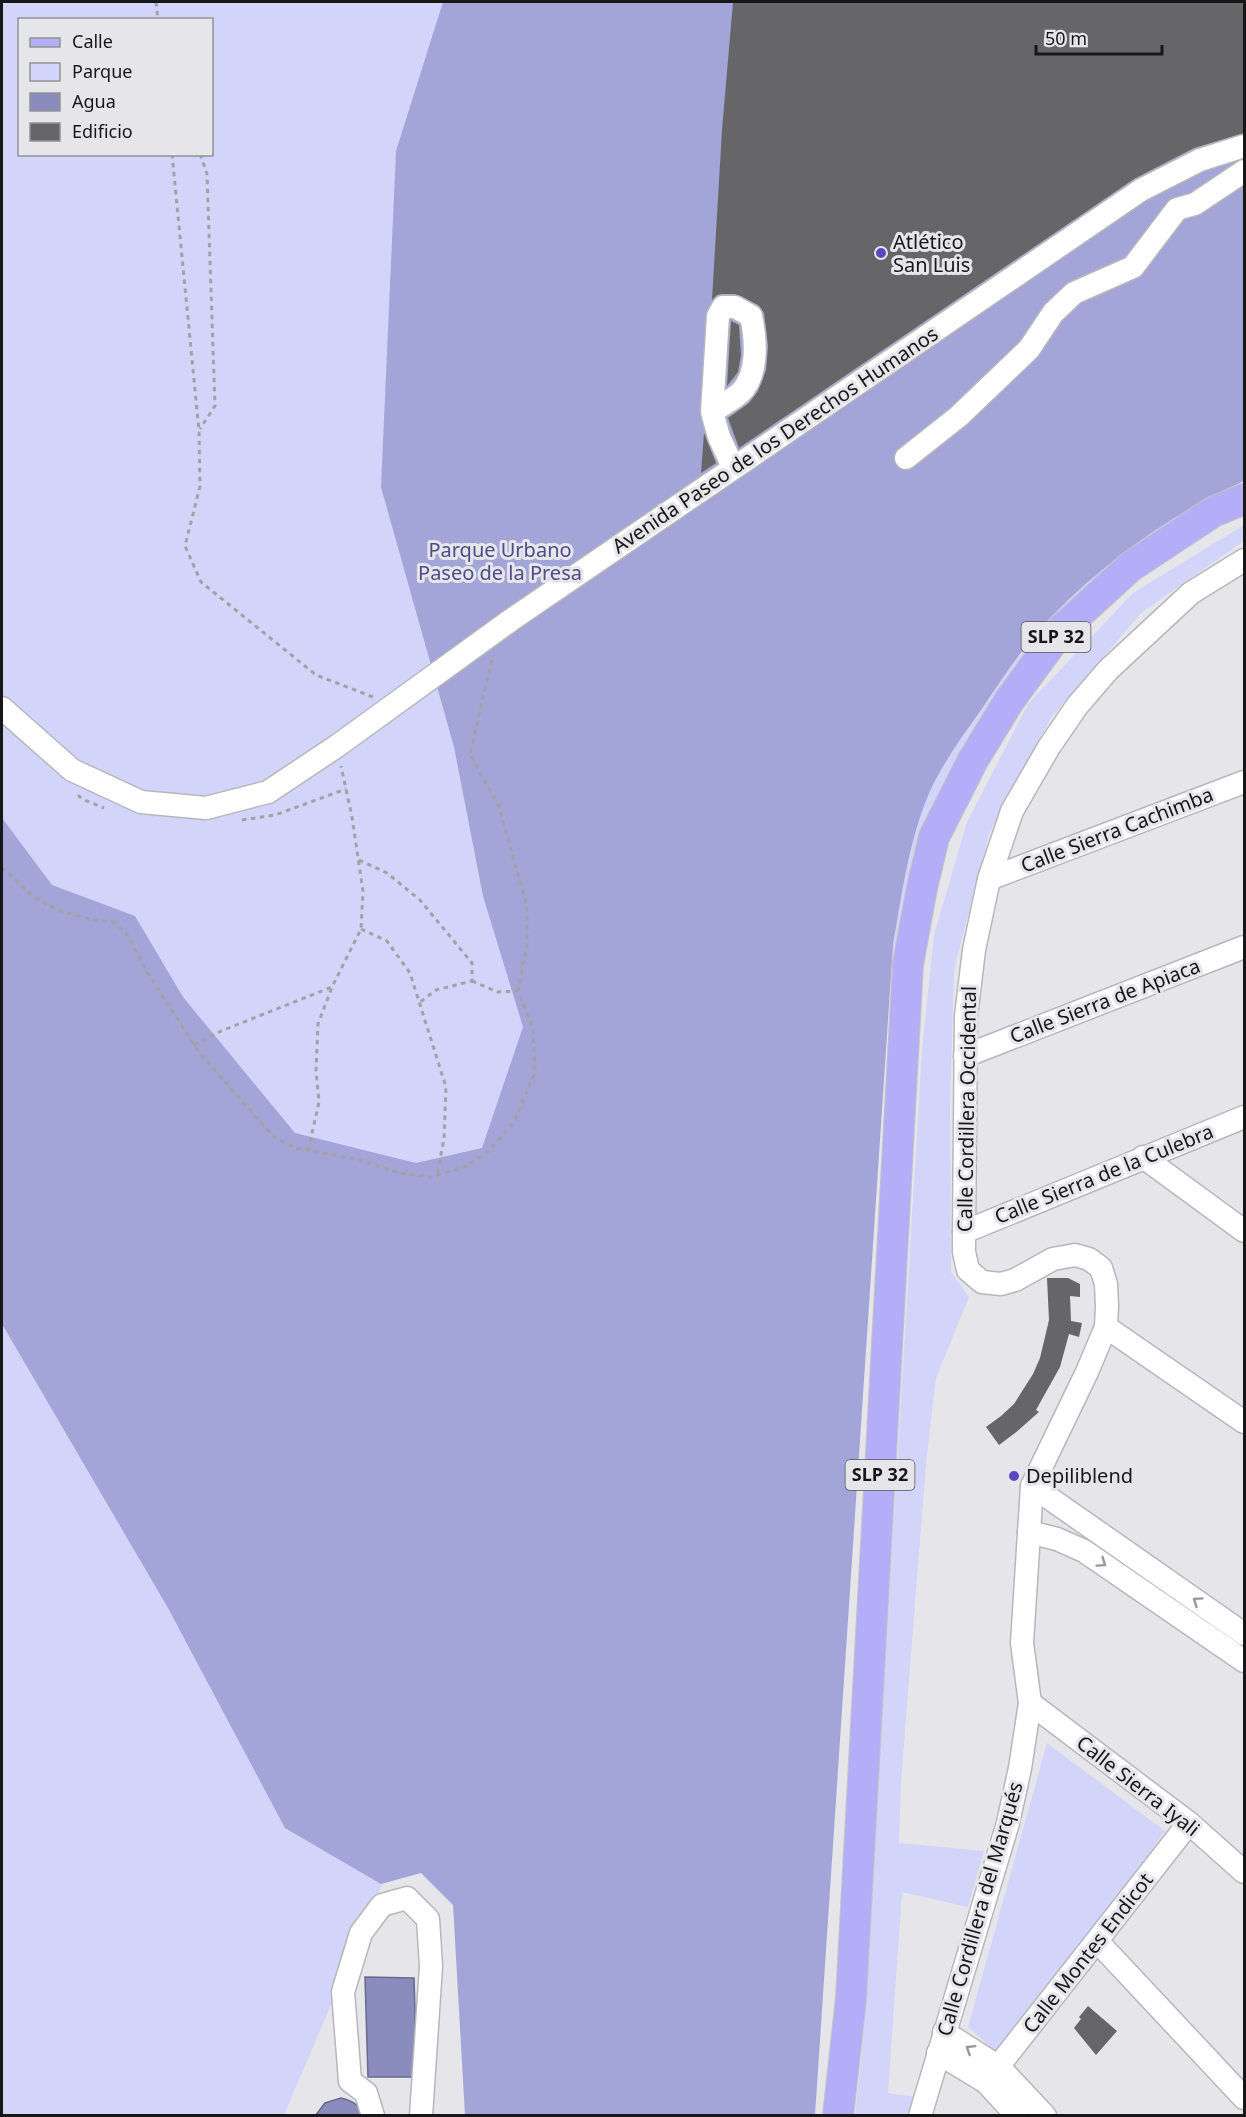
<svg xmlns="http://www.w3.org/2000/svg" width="1246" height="2117" viewBox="0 0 1246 2117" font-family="'Noto Sans',sans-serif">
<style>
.green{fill:#d2d4fa;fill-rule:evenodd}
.forest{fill:#a3a4d7}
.water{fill:#8b8cbe;stroke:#68698c;stroke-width:1.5}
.building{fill:#666669}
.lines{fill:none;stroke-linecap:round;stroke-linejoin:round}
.minor-casing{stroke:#b6b7ba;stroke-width:25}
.major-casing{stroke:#c3c3c3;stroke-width:32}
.path{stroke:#a2a2a5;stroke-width:3;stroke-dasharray:4.5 4.5;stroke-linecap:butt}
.minor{stroke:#fff;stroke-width:22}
.major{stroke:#b4aef8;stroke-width:30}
.oneway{stroke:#979797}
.poi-dot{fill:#5949c1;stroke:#e6e6ea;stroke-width:2}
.labels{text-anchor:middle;stroke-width:6;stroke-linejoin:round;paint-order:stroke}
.shield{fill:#e6e6ea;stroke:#555557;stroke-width:1.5}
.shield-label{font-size:18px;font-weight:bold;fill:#171718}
.poi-label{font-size:20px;fill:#171718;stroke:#e6e6ea;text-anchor:start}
.street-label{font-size:20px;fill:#171718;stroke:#e6e6ea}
.park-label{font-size:20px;fill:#4e4b8b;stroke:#e6e6ea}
</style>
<rect width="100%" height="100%" fill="#e6e6ea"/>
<g class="green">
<path d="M2,2H1244V481L1227,488L1078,593L1046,623L993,700L890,965L407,1826L284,2115L2,2116ZM20,20H212V154H20Z"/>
<path d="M1244,525V541L1141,613L1051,718L989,834L954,970L950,1107L951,1272L969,1297L936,1378L926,1463L901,1782L899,1843L984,1851L968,1907L902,1892L888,2093L916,2097L911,2115L855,2116L862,2050L922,1050L934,935L967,822L1028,704L1133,593Z"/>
<path d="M1047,1743L1165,1831L1003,2058L968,2027Z"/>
</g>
<path class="forest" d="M443,2H1244V481C1173,513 1107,560 1052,616C1026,642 1002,679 981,710C963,735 943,763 930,791C909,839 902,893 893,945L815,2115H465L453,1905L421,1873L381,1884L285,1828L168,1608L2,1324V818L52,885L135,916L183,997L295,1133L416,1163L482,1148L523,1027L483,896L454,747L381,487L396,151Z"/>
<g class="water">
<path d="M365,1977L414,1978L417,2077H368Z"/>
<path d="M341,2098C354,2101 358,2105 365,2116H315L325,2103Z"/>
</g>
<g class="building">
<path d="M733,2H1245V133L1194,148L1134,179L739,448L728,418L749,403L758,391L766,370L768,346L764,313L758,305L735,294H722L717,295L712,300L722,130Z"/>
<path d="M731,321L739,325L741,355L738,372L727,386Z"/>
<path d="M704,433L716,463L701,473Z"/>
<path d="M1047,1278H1068L1080,1284V1297L1070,1296L1071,1321L1082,1323L1079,1337L1069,1334L1060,1367L1036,1410L1039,1412L1015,1433L999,1445L986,1427L1001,1416L1014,1404L1033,1374L1040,1358L1049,1320Z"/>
<path d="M1088,2006L1117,2031L1096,2055L1074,2028L1081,2019L1079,2017Z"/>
</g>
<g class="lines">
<g class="minor-casing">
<g id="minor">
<path d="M712,412C721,406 732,400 740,393C759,375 756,339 751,316L735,307H723L718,316L712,412L719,437L733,467"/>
<path d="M906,458L959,416L1029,349L1053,313L1074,293L1133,267L1177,209L1195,204L1244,171"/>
<path d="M2,708L72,770L141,802L206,808L268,792L337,746L511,620L1141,190L1200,160L1244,146"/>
<path d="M989,879L1244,782"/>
<path d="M965,1056L1244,947"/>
<path d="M1143,1157L1244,1231"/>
<path d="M964,1232L1244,1117"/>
<path d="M1106,1327L1244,1422"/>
<path d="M1032,1486L1244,1634"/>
<path d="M1029,1532L1057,1539L1084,1551L1244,1661"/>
<path d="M1030,1703L1189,1823L1244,1872"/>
<path d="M1097,1941L1244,2098"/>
<path d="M944,2032L999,2067L1045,2116"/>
<path d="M938,2053L986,2082L1017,2116"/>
<path d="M986,2082L1189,1823"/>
<path d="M373,2116L366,2093L350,2081L343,1992L361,1933L382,1905L407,1898L428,1919L431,1966L421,2116"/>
<path d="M920,2116L1008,1823L1020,1768L1030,1703L1022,1643L1032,1486L1087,1372L1106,1327L1107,1306L1106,1284L1101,1268L1089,1259L1075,1255L1053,1259L1015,1280L1001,1284L982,1282L968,1270L964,1252V1232L966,1016L974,950L989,879L1012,811L1049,747L1077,706L1108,670L1191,593L1244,560"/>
</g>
</g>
<g class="major-casing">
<path id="major" d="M838,2116L851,1998L908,964L922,888L934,837L973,760L1009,701L1061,630L1130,567L1213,512L1244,499"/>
</g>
<g class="path">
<path d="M156,2L158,20"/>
<path d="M172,154L199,431L200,486L185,546L201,582L316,675L373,697"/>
<path d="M200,154L207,174L215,406L200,429"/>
<path d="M78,795L82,799L104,808"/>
<path d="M242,820L275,815L346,789"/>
<path d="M359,860L387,873L420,900L472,963V981L436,990L419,1003"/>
<path d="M2,867L31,895L57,910L93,920L113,922L126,933L147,972L200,1054L274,1137L295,1148L356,1159L399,1173L431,1177L465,1167L490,1150L514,1122L535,1072L533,1028L518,991L527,944V906L499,807L470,754L492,659"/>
<path d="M361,929L387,941L410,973L446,1087L444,1139L437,1175"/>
<path d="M472,981L498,992L518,991"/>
<path d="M194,1045L221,1031L332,987L361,929L363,891L352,817L341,766"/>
<path d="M308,1151L319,1102L316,1071L318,1024L332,987"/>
</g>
<use href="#minor" class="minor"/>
<use href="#major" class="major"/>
</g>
<defs><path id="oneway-chevron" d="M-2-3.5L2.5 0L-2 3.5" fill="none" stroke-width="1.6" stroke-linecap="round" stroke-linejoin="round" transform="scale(1.5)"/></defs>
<g class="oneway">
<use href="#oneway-chevron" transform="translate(1102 1563) rotate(35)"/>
<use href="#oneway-chevron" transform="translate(1197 1601) rotate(-145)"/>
<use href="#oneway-chevron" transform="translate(970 2049) rotate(-148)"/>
</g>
<g class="poi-dot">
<circle cx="881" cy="253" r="6"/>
<circle cx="1014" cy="1476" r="6"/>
</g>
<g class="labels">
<g class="shield">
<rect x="1021.5" y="622" width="69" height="30" rx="4.5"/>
<rect x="845.5" y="1460" width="69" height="30" rx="4.5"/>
</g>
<g class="shield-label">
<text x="1056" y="643">SLP 32</text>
<text x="880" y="1481">SLP 32</text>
</g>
<g class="poi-label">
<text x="893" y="249">Atlético<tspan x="893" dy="23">San Luis</tspan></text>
<text x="1026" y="1483">Depiliblend</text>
</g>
<g class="street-label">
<text transform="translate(775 440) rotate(-34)" y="7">Avenida Paseo de los Derechos Humanos</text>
<text transform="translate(1117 830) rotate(-21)" y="7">Calle Sierra Cachimba</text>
<text transform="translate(1105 1001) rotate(-21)" y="7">Calle Sierra de Apiaca</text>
<text transform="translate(967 1109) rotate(-89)" y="7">Calle Cordillera Occidental</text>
<text transform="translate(1104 1174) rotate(-22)" y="7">Calle Sierra de la Culebra</text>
<text transform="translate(1138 1786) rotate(38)" y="7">Calle Sierra Iyali</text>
<text transform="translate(980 1909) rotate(-74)" y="7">Calle Cordillera del Marqués</text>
<text transform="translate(1088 1953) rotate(-52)" y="7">Calle Montes Endicot</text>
</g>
<g class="park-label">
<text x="500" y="557">Parque Urbano<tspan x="500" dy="23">Paseo de la Presa</tspan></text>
</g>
</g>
<rect width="1246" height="2117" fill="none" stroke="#171718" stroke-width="6"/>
<rect x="18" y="18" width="195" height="138" fill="#e6e6ea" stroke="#939396" stroke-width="1.5"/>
<rect x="30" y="38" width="30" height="9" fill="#b4aef8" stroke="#939396" stroke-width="1.5"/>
<text x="72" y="48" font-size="18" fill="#171718">Calle</text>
<rect x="30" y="63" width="30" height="18" fill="#d2d4fa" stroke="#939396" stroke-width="1.5"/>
<text x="72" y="78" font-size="18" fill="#171718">Parque</text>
<rect x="30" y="93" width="30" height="18" fill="#8b8cbe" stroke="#939396" stroke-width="1.5"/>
<text x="72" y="108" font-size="18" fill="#171718">Agua</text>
<rect x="30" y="123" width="30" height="18" fill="#666669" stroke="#939396" stroke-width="1.5"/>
<text x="72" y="138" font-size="18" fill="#171718">Edificio</text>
<path d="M1036 45v9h126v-9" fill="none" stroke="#171718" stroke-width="3"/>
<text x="1045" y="45" font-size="18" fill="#171718" stroke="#e6e6ea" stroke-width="4.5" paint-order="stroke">50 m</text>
</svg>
